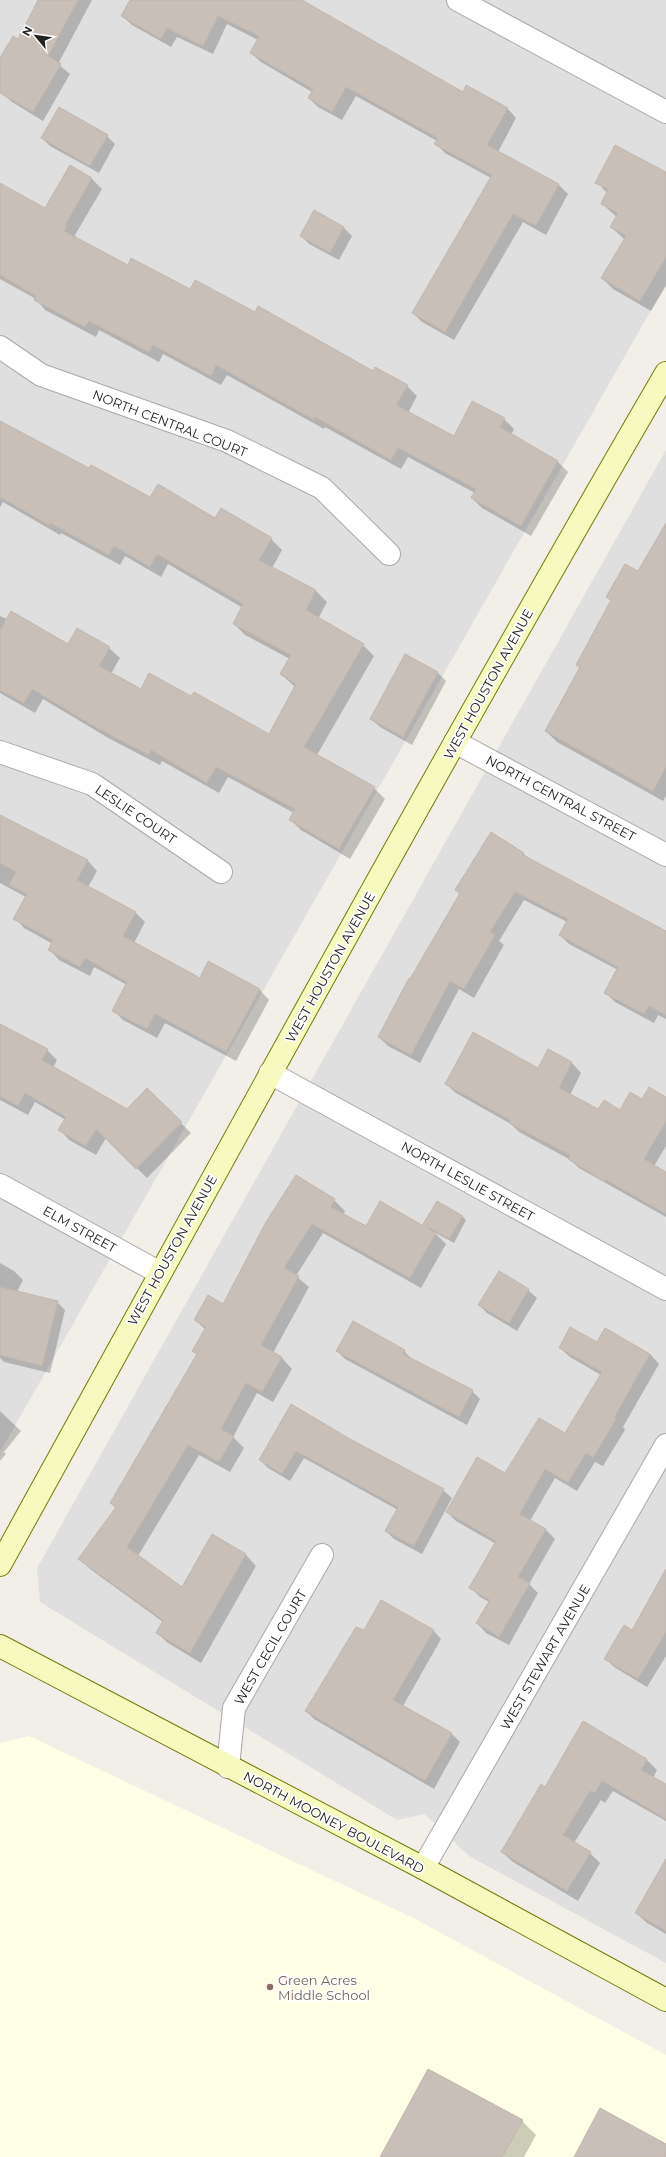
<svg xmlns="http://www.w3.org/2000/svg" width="666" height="2157" viewBox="0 0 666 2157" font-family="Montserrat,sans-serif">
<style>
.residential{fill:#e0dfdf}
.education{fill:#ffffe5}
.shadow{fill:#0003}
.building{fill:#c7bfb8;stroke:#c4b6ab}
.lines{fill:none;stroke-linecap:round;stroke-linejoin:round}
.street-casing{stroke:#a9a9a9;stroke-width:24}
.secondary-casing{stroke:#707d05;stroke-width:24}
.street{stroke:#fff;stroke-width:22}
.secondary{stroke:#f7fabf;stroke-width:22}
.education-dot{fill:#8d6e63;stroke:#fff;stroke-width:1.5}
.labels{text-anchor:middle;stroke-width:3.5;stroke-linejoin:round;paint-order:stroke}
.street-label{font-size:13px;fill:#222;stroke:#fff}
.education-label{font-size:13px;fill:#785e54;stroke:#fff;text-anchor:start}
</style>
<rect width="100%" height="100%" fill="#f2efe9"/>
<g class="residential">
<path d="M0,0H666V284L0,1452Z"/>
<path d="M666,450V1963L469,1856L425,1814L397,1820L40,1602L37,1568Z"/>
</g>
<path class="education" d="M29,1736L415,1919L666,2055V2157H0V1743Z"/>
<g class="shadow">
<path d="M39,0H92L58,64L70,74L43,121L12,102L2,93L0,86V60L18,40Z"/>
<path d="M132,0H299L463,93L507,108L516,118L498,152L559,185L568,194L546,235L523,222L454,340L422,322L413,313L491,178L445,153L436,144L437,141L356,96L342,120L318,107L309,98L312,92L261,62L251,53L258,40L227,24L213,54L177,37L171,47L132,25L122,16Z"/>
<path d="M107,136L115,144L99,173L50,146L42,138Z"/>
<path d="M71,166L92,179L102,189L75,235L76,238L128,266L255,314L374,372L407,386L417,396L408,413L454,437L504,419L514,429L511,435L558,462L568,472L531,536L482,508L472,498L475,493L408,457L401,469L325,427L324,429L227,375L221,385L163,354L159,362L99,330L96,337L45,310L36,299L0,279V184L45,210Z"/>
<path d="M666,173V286L651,311L613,289L602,278L625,240L611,227L617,217L602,204L607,193L597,182Z"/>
<path d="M344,228L352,236L339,260L309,244L301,236Z"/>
<path d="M0,422L89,470L150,498L271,539L282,550L272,568L316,591L327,602L318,619L363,645L374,656L317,755L374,788L385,799L350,859L301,830L290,819L294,813L228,777L219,793L162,761L160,765L110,739L43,699L35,713L0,693V616L68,645L109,648L120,658L111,674L141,691L192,697L269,736L295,687L281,674L290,659L245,635L234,624L243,608L168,564L161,577L125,556L120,565L61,533L60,535L3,502L0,507Z"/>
<path d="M666,525V796L663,801L557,742L546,731L580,668L578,665L612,602L607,597L638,572Z"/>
<path d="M406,655L438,673L446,681L412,745L380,727L371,719Z"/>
<path d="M0,816L88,861L97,871L88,887L135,912L145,922L134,943L200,979L209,963L260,990L269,1000L236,1061L165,1023L157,1038L123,1020L113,1010L127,985L94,967L90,976L59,960L50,950L53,944L24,928L15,918L26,897L0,883Z"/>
<path d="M491,833L524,854L531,861L666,932V1019L658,1015L654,1023L615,1002L606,993L618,970L569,944L560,935L567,922L524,900L499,941L504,945L474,998L459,989L420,1063L388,1046L379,1037L460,894L456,890Z"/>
<path d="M0,1025L47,1050L57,1060L53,1068L127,1110L147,1090L191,1133L147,1178L106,1138L96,1155L69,1140L60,1130L66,1120L35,1102L28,1115L0,1100Z"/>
<path d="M548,1050L572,1063L581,1073L570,1095L599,1110L621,1111L642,1100L666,1098V1146L654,1166L666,1173V1217L579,1168L569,1159L519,1132L511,1124L456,1093L446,1084L538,1069Z"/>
<path d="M334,1200L345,1211L343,1215L367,1227L430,1230L424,1224L462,1216L466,1220L454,1243L434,1232L446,1244L421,1288L323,1233L296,1276L309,1287L273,1353L282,1358L292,1369L273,1402L257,1393L233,1437L244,1448L230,1472L199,1455L138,1556L182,1588L212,1536L246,1555L256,1566L201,1663L168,1643L157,1633L163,1622L90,1569L80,1559L116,1508L111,1503L197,1355L194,1351L206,1330L195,1320L224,1305Z"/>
<path d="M0,1263L14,1271L23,1280L17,1292L57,1302L65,1310L50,1373L4,1362L0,1358Z"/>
<path d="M528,1290L537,1298L517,1331L487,1313L479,1305Z"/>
<path d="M598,1343L650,1354L659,1364L623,1427L625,1430L603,1466L595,1462L577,1491L555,1478L530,1521L546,1530L555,1539L529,1584L538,1593L509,1645L486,1633L477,1623L489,1602L480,1597L471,1588L496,1544L456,1521L447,1512L565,1435L601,1375L570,1357L560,1348Z"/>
<path d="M337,1351H404L412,1359L472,1391L480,1399L467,1425L345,1359Z"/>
<path d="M292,1405L349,1440L443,1490L452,1498L422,1554L394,1539L386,1531L398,1510L304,1458L290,1481L268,1468L260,1460Z"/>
<path d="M0,1411L21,1431L4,1452L6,1454L0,1461Z"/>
<path d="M666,1606V1656L647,1687L614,1667L605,1658L633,1632Z"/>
<path d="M433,1630L441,1639L403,1706L452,1734L460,1742L434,1789L314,1719L306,1711L364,1632Z"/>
<path d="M647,1760L657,1770L653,1778L666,1785V1821L613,1791L605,1803L601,1800L574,1843L590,1853L600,1863L578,1901L513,1862L502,1852L545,1788Z"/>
<path d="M666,1858V1934L647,1923L636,1913Z"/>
<path d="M522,2121L536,2135L524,2157H381Z"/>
</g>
<g class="building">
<path d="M38,0H78L48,56L61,64L33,112L0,93V58L13,36L18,39Z"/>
<path d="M130,0H302L463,92L466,85L508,108L487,145L559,184L536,226L513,214L445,332L412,313L492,175L434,144L438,138L346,87L332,112L308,98L313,89L250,53L259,36L218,16L203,46L167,28L161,39L121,16Z"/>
<path d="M59,107L108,135L90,166L41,138Z"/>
<path d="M615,145L666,172V257L640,301L601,278L626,236L610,227L618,213L601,204L608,189L595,183Z"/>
<path d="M70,165L92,178L65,225L67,226L64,231L128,265L131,258L190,289L195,280L255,312L258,306L373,371L375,367L408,385L396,405L454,436L472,401L505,418L500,427L558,461L521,526L471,498L476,489L398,448L391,460L315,417L314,420L216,365L211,376L153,345L149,352L89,321L85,327L34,300L36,296L0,275V183L45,208Z"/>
<path d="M314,210L344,227L330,253L300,236Z"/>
<path d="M0,421L89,468L91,465L150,497L158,484L215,518L221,508L272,538L259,560L316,590L306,610L364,644L304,747L375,787L339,849L289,820L295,809L216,767L207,783L151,750L149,755L97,728L32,689L24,703L0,690V630L11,611L68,644L77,628L110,647L99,666L141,689L149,673L191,696L194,692L269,734L296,684L280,674L291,655L233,624L243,604L157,554L150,567L114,546L109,555L50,523L49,525L0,497Z"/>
<path d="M666,523V767L653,791L545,731L580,667L576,665L611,600L606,597L625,564L638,571Z"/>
<path d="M405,654L438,672L403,737L370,719Z"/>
<path d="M0,815L88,860L77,880L136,912L123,936L200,978L208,961L260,989L226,1052L155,1014L147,1029L112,1011L127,982L85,958L80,967L48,950L53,940L13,919L27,894L9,885L16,872L0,863Z"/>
<path d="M491,832L524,853L523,855L666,931V1015L649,1006L644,1014L604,993L618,967L559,935L568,919L515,892L490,932L495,935L464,989L450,981L411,1055L378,1037L409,978L410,979L460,893L455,890Z"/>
<path d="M0,1024L48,1049L42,1060L127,1109L147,1088L182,1122L136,1169L96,1129L86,1146L58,1130L66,1117L25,1093L18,1106L0,1096Z"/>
<path d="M473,1032L538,1068L548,1049L572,1062L559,1088L598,1109L604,1100L620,1110L630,1092L642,1099L649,1087L666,1097V1121L644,1159L666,1172V1214L606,1180L605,1182L568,1159L570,1155L509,1123L510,1120L445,1084Z"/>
<path d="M296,1175L335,1199L331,1207L366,1226L380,1201L436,1233L410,1278L312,1224L284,1268L299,1276L261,1345L282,1357L262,1392L246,1383L221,1429L234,1436L219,1462L188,1445L127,1547L182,1587L212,1534L246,1554L190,1653L156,1633L163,1620L78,1559L116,1507L110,1503L197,1354L192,1351L206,1327L194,1320L208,1295L223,1304L266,1222Z"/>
<path d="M437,1201L463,1216L449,1239L423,1224Z"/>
<path d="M499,1271L529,1289L509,1323L478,1305Z"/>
<path d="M0,1287L58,1301L42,1366L0,1355Z"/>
<path d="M353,1321L405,1350L403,1354L473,1390L459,1417L336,1351Z"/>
<path d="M570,1327L597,1342L605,1328L650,1354L614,1418L616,1419L593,1458L586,1453L568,1483L545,1469L520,1514L546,1529L518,1577L530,1583L499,1637L476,1623L490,1600L469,1588L496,1541L446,1512L477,1457L505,1473L539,1418L565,1433L602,1372L559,1348Z"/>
<path d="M291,1404L350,1439L444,1489L414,1546L385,1531L398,1507L296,1451L282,1474L259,1460Z"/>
<path d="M666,1569V1632L638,1679L604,1659L624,1625L632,1630Z"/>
<path d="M381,1600L434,1630L393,1700L452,1733L425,1781L305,1711L356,1627L364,1630Z"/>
<path d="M583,1721L647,1759L641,1770L666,1784V1819L602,1781L595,1793L590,1791L563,1835L591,1852L567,1891L501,1852L541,1784L545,1787Z"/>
<path d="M666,1859V1931L635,1913Z"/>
<path d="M428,2069L523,2120L502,2157H380Z"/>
<path d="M600,2108L666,2144V2157H574Z"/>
</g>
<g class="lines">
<g class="street-casing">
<g id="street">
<path d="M458,0L666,112"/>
<path d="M0,347L41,375L227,441L322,488L389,554"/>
<path d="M455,742L666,855"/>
<path d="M0,752L92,784L221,872"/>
<path d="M270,1073L666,1289"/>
<path d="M0,1185L160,1273"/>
<path d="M228,1767L234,1708L322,1555"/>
<path d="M423,1868L666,1445"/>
</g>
</g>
<g class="secondary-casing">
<g id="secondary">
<path d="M0,1565C220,1166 437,766 666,373"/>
<path d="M0,1646L423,1868L666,2000"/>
</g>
</g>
<use href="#street" class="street"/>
<use href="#secondary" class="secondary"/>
</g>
<circle class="education-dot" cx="270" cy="1987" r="4"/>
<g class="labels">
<g class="street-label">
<text transform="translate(170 423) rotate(21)" y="5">NORTH CENTRAL COURT</text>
<text transform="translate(488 684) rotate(-61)" y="5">WEST HOUSTON AVENUE</text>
<text transform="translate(561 798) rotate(28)" y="5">NORTH CENTRAL STREET</text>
<text transform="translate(136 814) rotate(34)" y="5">LESLIE COURT</text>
<text transform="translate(330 967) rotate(-61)" y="5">WEST HOUSTON AVENUE</text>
<text transform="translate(468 1181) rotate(29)" y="5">NORTH LESLIE STREET</text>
<text transform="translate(80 1229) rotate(29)" y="5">ELM STREET</text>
<text transform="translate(172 1250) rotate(-61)" y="5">WEST HOUSTON AVENUE</text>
<text transform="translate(270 1647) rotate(-60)" y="5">WEST CECIL COURT</text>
<text transform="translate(545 1657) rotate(-60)" y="5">WEST STEWART AVENUE</text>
<text transform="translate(334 1822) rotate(28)" y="5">NORTH MOONEY BOULEVARD</text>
</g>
<g class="education-label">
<text x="278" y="1985">Green Acres<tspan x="278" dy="15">Middle School</tspan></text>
</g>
</g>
<g transform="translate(36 36) rotate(299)" stroke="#ffffff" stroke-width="3" paint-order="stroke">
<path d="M0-3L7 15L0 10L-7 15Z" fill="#222222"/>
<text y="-6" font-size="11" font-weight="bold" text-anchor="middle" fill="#222222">N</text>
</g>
</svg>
